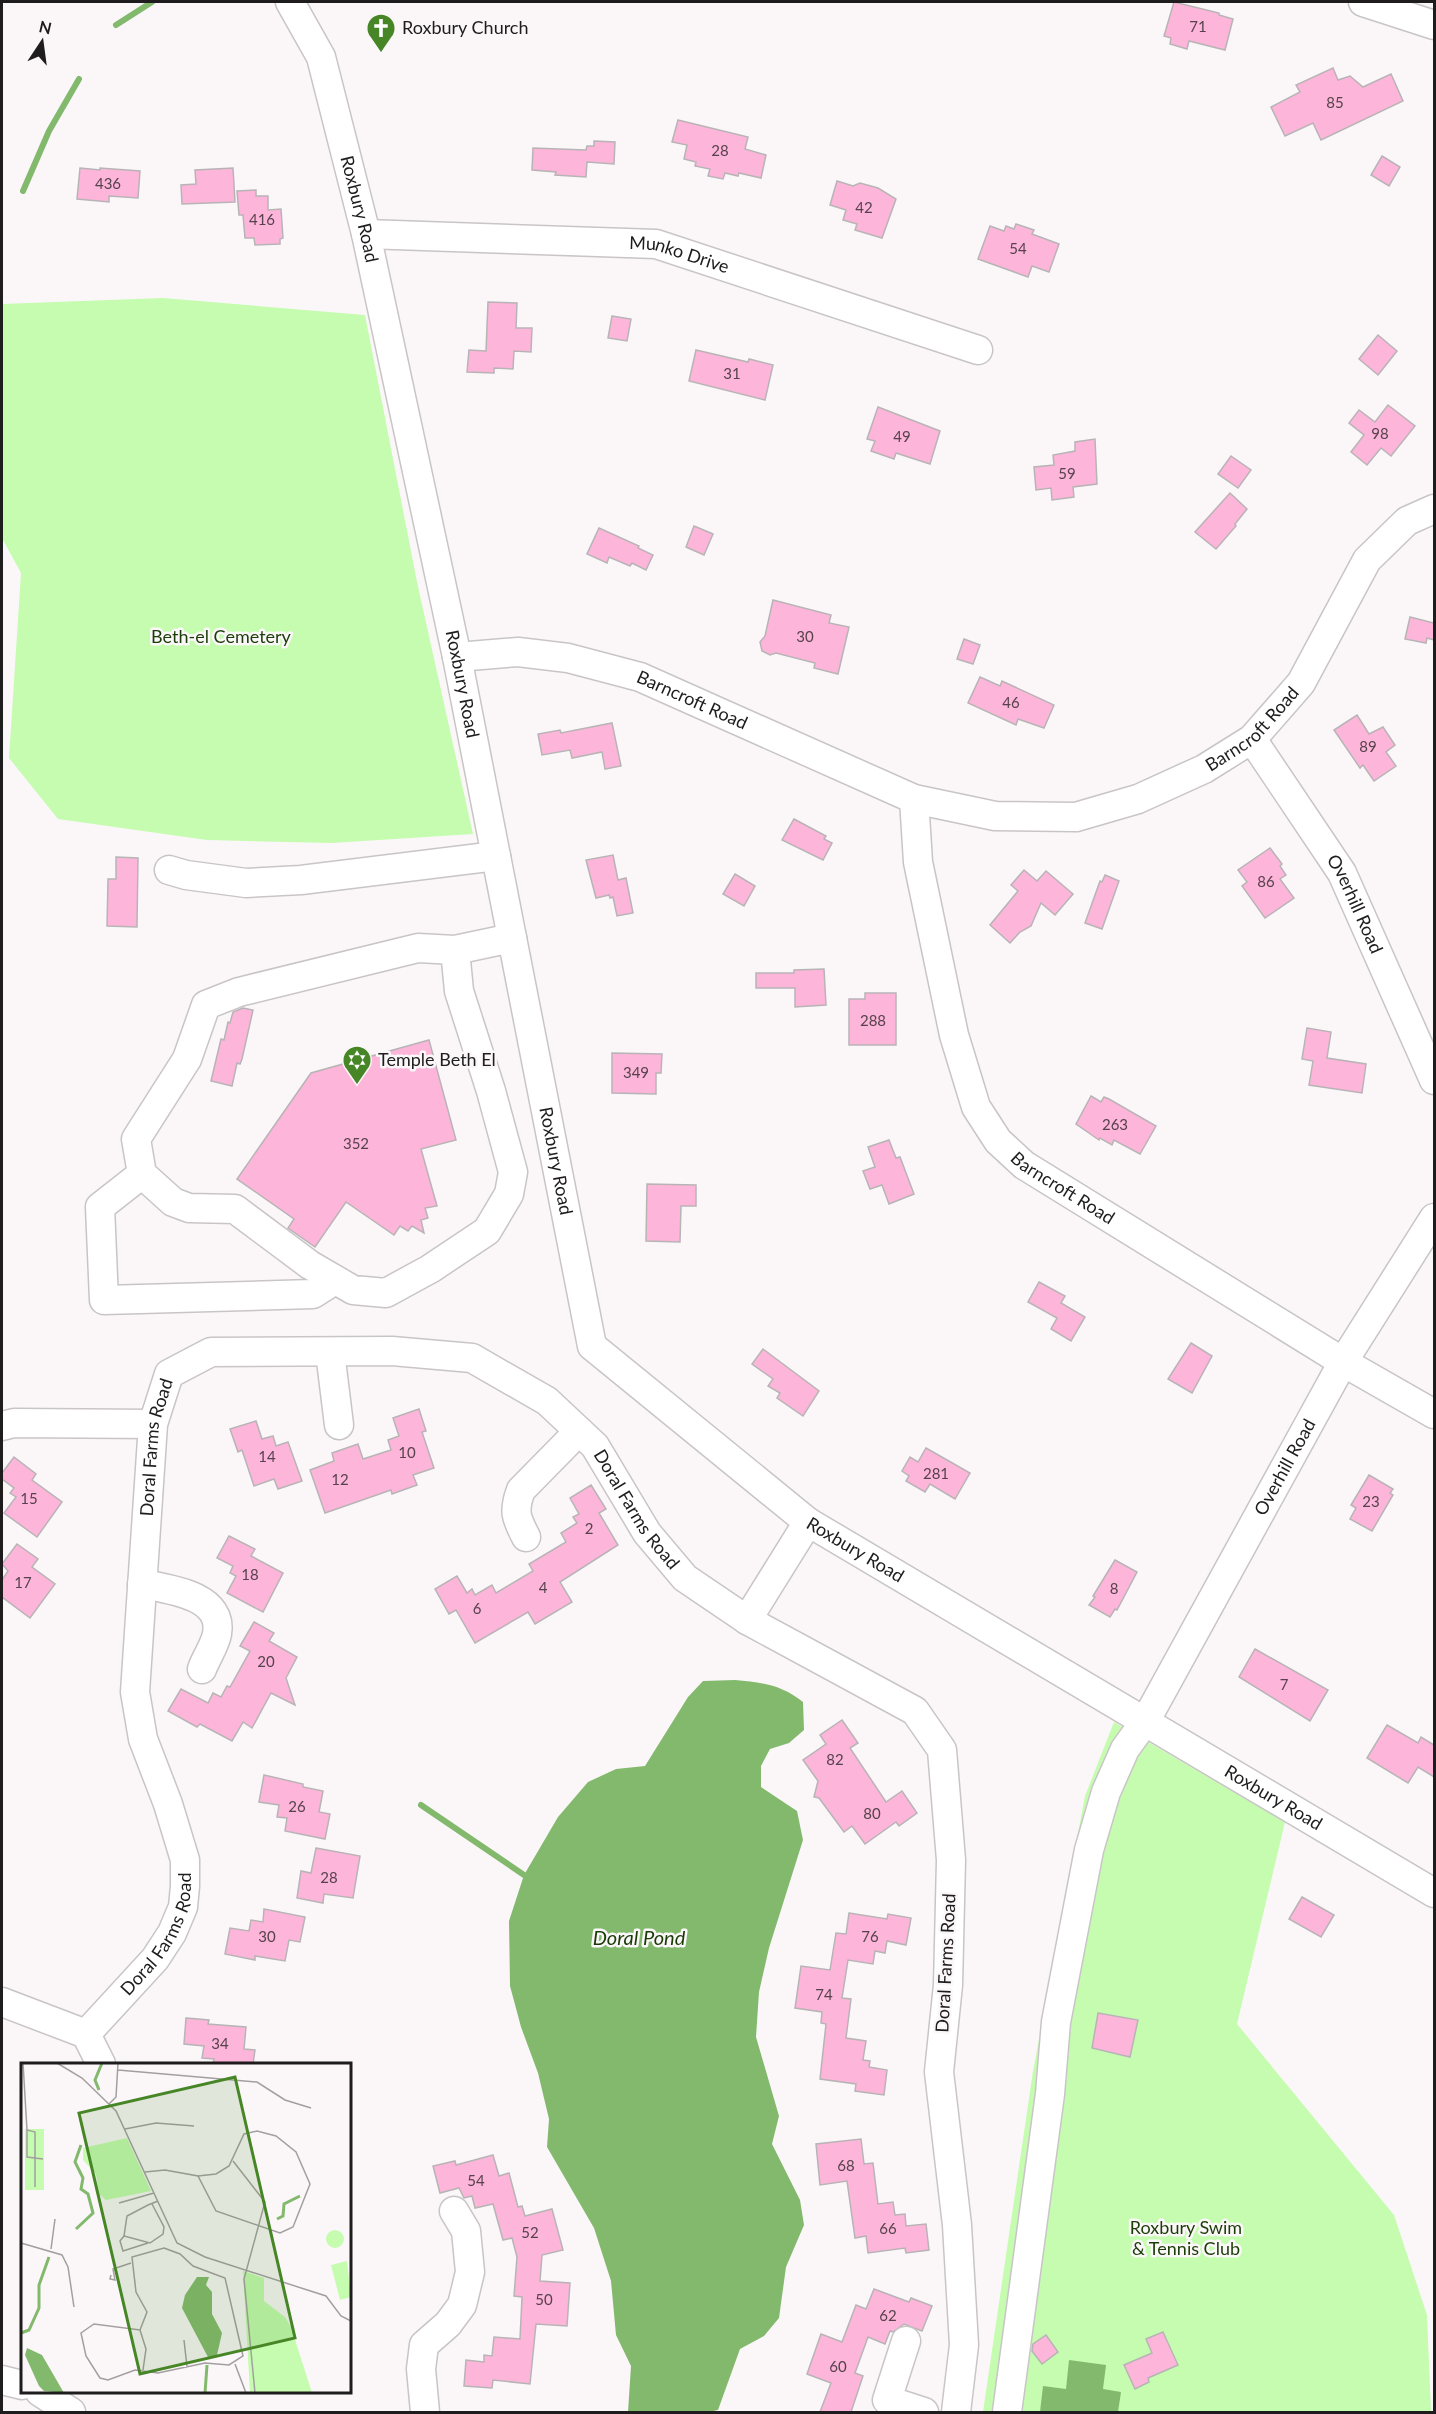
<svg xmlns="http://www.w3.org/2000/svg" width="1436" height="2414" viewBox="0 0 1436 2414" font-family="Lato,sans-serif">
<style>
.green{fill:#c5fcaf}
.water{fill:#83b96d}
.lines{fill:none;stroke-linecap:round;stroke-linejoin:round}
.stream{stroke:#83b96d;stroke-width:6}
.building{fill:#fdb5d9;stroke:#b8b4b6;stroke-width:1.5}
.minor-casing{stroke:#c9c5c7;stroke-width:31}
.minor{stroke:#fff;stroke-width:28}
.labels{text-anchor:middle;stroke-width:5;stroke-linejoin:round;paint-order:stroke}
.number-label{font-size:15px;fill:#56424c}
.poi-label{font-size:18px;fill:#1e1c1d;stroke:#fbf7f9;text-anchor:start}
.street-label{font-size:18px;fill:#1e1c1d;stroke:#fbf7f9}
.park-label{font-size:18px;fill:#1a3d07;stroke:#fbf7f9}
.water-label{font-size:20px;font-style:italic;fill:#193c06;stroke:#fbf7f9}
.inset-river{fill:none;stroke:#83b96d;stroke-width:3}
.inset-road{fill:none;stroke:#a39fa1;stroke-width:1.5}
.view{fill:#478626;fill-opacity:0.15;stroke:#478626;stroke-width:3}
.inset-edge{fill:none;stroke:#1e1c1d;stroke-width:3}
</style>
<rect width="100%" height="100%" fill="#fbf7f9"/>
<g class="green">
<path d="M163,298L365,315L417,582L473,834L332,843L207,840L58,819L9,758L21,573L2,538V304Z"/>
<path d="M1114,1722L1285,1822L1237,2024L1394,2215L1427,2315L1431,2412H983L1033,2071L1085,1796Z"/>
</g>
<g class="water">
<path d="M735,1680C761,1682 782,1685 803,1702L804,1730L789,1743L770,1749L761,1766V1787L797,1811L803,1840L769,1948L759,1992L756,2037L779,2116L772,2144L800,2200L804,2225L786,2267L779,2318L764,2336L740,2349L718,2410L709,2412H628L631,2366L616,2335L611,2281L594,2228L547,2147L549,2119L538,2073L521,2027L510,1986L509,1921L524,1875L558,1817L588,1782L616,1769L645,1766L688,1697L703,1681Z"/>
<path d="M1069,2360L1106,2365L1103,2389L1121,2392L1118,2412H1040L1043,2386L1066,2389Z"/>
</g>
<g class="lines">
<g class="stream">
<path d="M116,25L152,2"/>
<path d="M23,191L49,131L79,79"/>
<path d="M421,1805L524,1875"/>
</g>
</g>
<g class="building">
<path d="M1174,2L1219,13V15L1233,19L1225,50L1189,41L1187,49L1170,44L1171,38L1164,36Z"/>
<path d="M1333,68L1338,80L1350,76L1363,87L1391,74L1403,101L1321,140L1313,123L1285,136L1271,107L1300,92L1296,85Z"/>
<path d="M678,120L748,137L745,149L766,155L761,178L739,173L738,176L725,173L723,179L708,176L710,169L695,166L696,162L684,159L687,145L672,142Z"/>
<path d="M594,141L615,142L614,164L587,162L586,177L555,175L556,172L532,170L533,148L586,150L587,146H594Z"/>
<path d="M1382,156L1400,167L1389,186L1371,175Z"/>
<path d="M80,168L100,170V168L140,171L138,198L109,196V202L77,199Z"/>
<path d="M233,168L235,202L182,204L181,185L196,184L195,170Z"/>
<path d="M837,181L853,186L860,183L878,188L896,199L882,238L855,230L857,224L843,220L846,210L830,205Z"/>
<path d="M256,190V196H268V210L281,209L283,238L280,239V244L255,245L254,238H245L243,215H239L237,191Z"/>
<path d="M1016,224L1034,230L1032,234L1059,244L1049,272L1032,266L1028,277L978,259L990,226L1004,231L1006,226L1014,229Z"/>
<path d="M488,302L517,303L516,328H532L531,352L514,351L513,369L494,368V373L467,372L469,350L486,351Z"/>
<path d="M612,316L631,319L627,341L608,338Z"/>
<path d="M1378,335L1397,351L1378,375L1359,359Z"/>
<path d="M696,350L748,362L749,359L773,365L765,400L689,381Z"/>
<path d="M1388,405L1415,426L1391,456L1381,448L1367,465L1351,452L1364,435L1349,423L1359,410L1375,422Z"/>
<path d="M878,407L940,431L930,464L896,453L894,459L871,451L875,441L867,439Z"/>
<path d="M1095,439L1097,484L1073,487L1074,497L1052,500L1051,488L1036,490L1034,467L1054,465L1053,455L1075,451V442Z"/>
<path d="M1231,456L1251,470L1238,488L1218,474Z"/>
<path d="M1230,493L1247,509L1235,524L1236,526L1216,549L1195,532Z"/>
<path d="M694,526L713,534L704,555L686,547Z"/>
<path d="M599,528L639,546L638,548L653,555L646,570L632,563L630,566L609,557L607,563L587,554Z"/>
<path d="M773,600L831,615L829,623L849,627L838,674L814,668L815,663L776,653L770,655L762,651L760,642L765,636Z"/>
<path d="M1410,617L1434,623V640L1427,638L1426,643L1405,639Z"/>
<path d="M964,639L980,645L973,664L957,659Z"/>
<path d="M980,677L1000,686L1002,681L1054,705L1044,728L1018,719L1016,725L968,703Z"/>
<path d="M1357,715L1369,734L1383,727L1395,745L1386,752L1396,766L1374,781L1363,765L1360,768L1334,730Z"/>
<path d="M612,723L621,766L605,769L602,752L572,758L570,750L542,755L538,734L560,730L561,733Z"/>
<path d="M794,819L826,836L824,839L832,843L823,860L782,840Z"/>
<path d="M1270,848L1282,864L1280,866L1286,875L1280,879L1294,898L1265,918L1242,886L1247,882L1238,870Z"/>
<path d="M613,855L618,880L626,878L633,913L617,916L613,897L610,898L609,895L596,898L586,860Z"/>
<path d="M116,857L138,858L137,927L107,926L108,879H116Z"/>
<path d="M1024,870L1037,881L1046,871L1073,894L1055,915L1041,903L1031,926L1020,932L1010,943L990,925L1018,891L1011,885Z"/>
<path d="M735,874L755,886L744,906L723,894Z"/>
<path d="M1105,875L1119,881L1102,929L1085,923L1100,881L1102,882Z"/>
<path d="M824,969L826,1005L795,1007V988H756V973H794V970Z"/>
<path d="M865,993H896V1045H849V999H865Z"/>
<path d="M243,1008L253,1010L242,1059L240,1064L237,1063L232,1086L211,1081L221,1039L224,1040L228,1022L230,1023L233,1012Z"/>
<path d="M1307,1028L1331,1032L1327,1058L1366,1064L1362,1093L1309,1085L1313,1061L1302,1059Z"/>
<path d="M429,1040L456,1140L421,1149L437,1206L425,1208L428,1218L421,1220L424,1233L412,1226L408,1231L400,1226L394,1235L346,1202L315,1247L288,1228L294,1219L237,1179L311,1073Z"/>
<path d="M612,1053L662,1054L661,1073H656V1094L612,1093Z"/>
<path d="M1091,1096L1101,1102L1104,1097L1109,1099L1156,1126L1140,1154L1114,1140L1112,1145L1100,1138L1099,1140L1076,1124Z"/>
<path d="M889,1140L896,1158L900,1157L914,1194L889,1204L882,1185L870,1189L863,1171L875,1167L868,1147Z"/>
<path d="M647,1184L696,1185V1206H681L680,1242L646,1241Z"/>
<path d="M1039,1282L1065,1296L1061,1303L1085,1317L1071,1341L1051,1329L1057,1318L1028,1302Z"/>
<path d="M1191,1343L1212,1356L1192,1393L1168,1379Z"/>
<path d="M763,1349L819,1391L803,1416L777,1398L780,1393L768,1386L773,1379L752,1364Z"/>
<path d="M419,1409L426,1431L422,1432L434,1468L413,1475L417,1485L392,1494L391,1490L325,1513L310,1470L334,1461L332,1453L358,1444L363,1459L391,1450L388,1440L399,1436L393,1418Z"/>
<path d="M256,1421L262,1439L273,1436L276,1446L288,1442L302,1481L278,1489L274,1479L254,1486L242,1450L238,1452L230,1429Z"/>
<path d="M926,1448L970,1473L955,1499L930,1484L925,1492L906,1481L909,1476L902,1471L910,1457L918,1462Z"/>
<path d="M14,1457L36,1474L32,1480L62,1502L37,1537L4,1513L16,1497L10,1493L14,1488L2,1479V1473Z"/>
<path d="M1369,1475L1393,1489L1390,1493L1393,1495L1372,1531L1350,1519L1356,1508L1351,1505Z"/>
<path d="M591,1485L606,1509L599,1513L618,1545L560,1582L572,1602L535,1624L528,1612L475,1643L456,1610L449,1614L435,1589L457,1576L467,1593L472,1589L475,1595L492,1585L496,1593L533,1571L529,1564L566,1542L561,1533L577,1523L573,1517L579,1514L570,1498Z"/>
<path d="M229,1536L255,1549L251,1556L283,1573L263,1612L227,1593L236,1576L230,1573L233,1566L217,1558Z"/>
<path d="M17,1544L38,1559L32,1567L55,1584L30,1618L2,1597V1580L8,1571L2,1564Z"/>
<path d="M1115,1560L1137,1572L1117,1610L1115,1609L1110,1617L1089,1605L1095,1597L1093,1596Z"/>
<path d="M254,1622L274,1633L269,1641L297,1657L286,1678L295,1705L271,1693L252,1728L243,1722L232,1741L200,1724L197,1727L168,1711L181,1689L208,1703L213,1693L221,1697L227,1686L230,1687L250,1651L240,1646Z"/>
<path d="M1255,1649L1328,1690L1310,1721L1239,1677Z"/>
<path d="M842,1720L858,1743L850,1748L886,1802L902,1791L917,1813L899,1826L896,1822L865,1844L852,1826L844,1832L819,1798L814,1797L818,1781L803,1760L826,1744L820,1735Z"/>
<path d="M1387,1725L1418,1743L1421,1737L1434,1745V1777L1418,1767L1408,1783L1367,1758Z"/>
<path d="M264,1775L303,1784V1787L323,1791L319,1812L330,1814L325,1839L285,1831L287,1818L277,1817L279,1805L259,1802Z"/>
<path d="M316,1848L360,1856L353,1898L324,1894L323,1903L297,1898L301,1871L311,1873Z"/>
<path d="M1302,1897L1334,1915L1321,1937L1289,1919Z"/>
<path d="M264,1909L305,1917L300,1942L289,1940L285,1961L255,1956V1960L225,1954L230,1928L249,1931L251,1920L263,1922Z"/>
<path d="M849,1913L887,1919L888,1914L911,1918L906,1945L887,1941L885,1953L875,1951L873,1964L848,1960L842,1998L851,1999L846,2038L866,2041L863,2060L870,2061L869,2067L887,2070L884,2095L855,2091L856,2084L820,2079L826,2024L821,2023L822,2012L795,2008L801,1966L830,1970L836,1933L846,1934Z"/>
<path d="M1098,2013L1138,2020L1130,2057L1092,2048Z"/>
<path d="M186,2018L209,2020L208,2024L246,2027L244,2049L255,2050L253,2064H213L214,2059L202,2058L204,2046L184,2044Z"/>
<path d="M861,2139L864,2164L873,2163L878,2204L893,2202L895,2215L905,2214L906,2226L926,2224L929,2250L906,2253L905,2248L868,2253L866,2236L855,2238L847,2181L820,2185L816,2144Z"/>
<path d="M493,2155L499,2176L509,2173L518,2207L522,2206L525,2216L552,2209L563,2250L542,2255L540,2281L570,2283L567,2326L536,2324L530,2384L493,2380L492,2388L464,2386L466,2360L484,2362V2355L492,2356L494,2337L520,2339L522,2297L514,2296L517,2257L512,2238L503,2240L493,2204L475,2208L472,2196L464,2198L459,2188L440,2193L433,2166L455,2161L456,2165Z"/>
<path d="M874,2289L909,2302L911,2298L932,2306L922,2331L904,2324L893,2332L890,2331L885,2344L868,2337L855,2373L863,2376L851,2412H820L831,2383L807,2374L821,2334L842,2342L856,2305L866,2309Z"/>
<path d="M1163,2332L1178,2365L1148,2378L1149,2382L1135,2389L1124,2365L1152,2353L1146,2339Z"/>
<path d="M1046,2335L1058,2352L1042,2364L1032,2351L1033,2344Z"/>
</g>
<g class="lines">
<g class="minor-casing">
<g id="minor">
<path id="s1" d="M290,2L321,57L366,234L457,657L592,1346L808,1522L1434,1893"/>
<path d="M1363,2L1434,25"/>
<path id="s2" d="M366,234L656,244L978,350"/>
<path id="s3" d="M457,657L518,652L568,658L640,677L914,799L995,816L1076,817L1138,799L1204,769L1252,739L1301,683L1367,560L1407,521L1434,509"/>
<path id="s4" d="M1252,739L1342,873L1434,1080"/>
<path id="s5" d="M914,799L918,862L954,1035L976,1107L998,1141L1024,1165L1343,1362L1434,1414"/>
<path d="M169,870L186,875L246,883L301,880L496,856"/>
<path d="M455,950L459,991L491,1091L513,1172L509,1194L487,1231L430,1269L386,1293L353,1290L310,1265L235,1209L189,1208L173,1202L142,1174L136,1139L187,1059L206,1005L239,992L418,948L455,950L512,938"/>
<path d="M142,1174L100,1207L104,1300L313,1294L335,1280"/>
<path d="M330,1352L339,1425"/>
<path d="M2,1426L14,1423L153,1424"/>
<path d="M526,1537C516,1518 513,1511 521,1490L579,1431"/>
<path d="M142,1584C168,1589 224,1595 217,1634C215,1645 206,1658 202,1669"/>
<path d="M747,1620L808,1522"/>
<path d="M2,2002L86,2034"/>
<path id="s6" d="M86,2034L155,1959L172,1933L183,1907L185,1886V1860L168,1804L143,1739L135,1692L153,1424L169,1374L211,1352L392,1351L472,1358L547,1401L595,1446L647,1533L685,1578L747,1620L915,1711L942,1750L951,1860L948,1985L939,2072L957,2225L964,2345L956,2412"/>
<path d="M86,2034L101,2064"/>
<path d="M906,2341L887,2400L924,2412"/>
<path d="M2,2380L22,2385"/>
<path d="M40,2392L71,2412"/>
<path d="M425,2412L421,2369L424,2345L448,2324L462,2305L470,2272L466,2231L454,2211"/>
<path id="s7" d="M1007,2412L1050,2094L1056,2022L1089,1850L1106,1792L1125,1749L1146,1720L1343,1362L1434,1218"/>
</g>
</g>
<use href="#minor" class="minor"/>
</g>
<defs>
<g id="church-pin" transform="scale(1.5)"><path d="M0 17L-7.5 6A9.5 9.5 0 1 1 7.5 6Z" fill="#478626" stroke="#fbf7f9"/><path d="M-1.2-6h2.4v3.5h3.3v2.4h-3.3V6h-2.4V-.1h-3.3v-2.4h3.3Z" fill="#fff"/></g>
<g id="synagogue-pin" transform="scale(1.5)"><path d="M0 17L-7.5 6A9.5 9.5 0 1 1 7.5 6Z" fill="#478626" stroke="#fbf7f9"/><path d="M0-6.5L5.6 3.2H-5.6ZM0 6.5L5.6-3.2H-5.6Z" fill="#fff"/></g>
</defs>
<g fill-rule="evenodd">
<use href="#church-pin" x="381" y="28"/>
<use href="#synagogue-pin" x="357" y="1060"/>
</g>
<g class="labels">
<g class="number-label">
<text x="1198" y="32">71</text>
<text x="1335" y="108">85</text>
<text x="720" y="156">28</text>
<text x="108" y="189">436</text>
<text x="864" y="213">42</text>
<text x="262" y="225">416</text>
<text x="1018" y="254">54</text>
<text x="732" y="379">31</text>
<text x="1380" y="439">98</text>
<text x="902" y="442">49</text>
<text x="1067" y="479">59</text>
<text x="805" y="642">30</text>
<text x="1011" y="708">46</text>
<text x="1368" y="752">89</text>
<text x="1266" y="887">86</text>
<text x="873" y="1026">288</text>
<text x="636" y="1078">349</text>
<text x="1115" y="1130">263</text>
<text x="356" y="1149">352</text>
<text x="407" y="1458">10</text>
<text x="267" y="1462">14</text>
<text x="936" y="1479">281</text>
<text x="340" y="1485">12</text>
<text x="29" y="1504">15</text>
<text x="1371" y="1507">23</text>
<text x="589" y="1534">2</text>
<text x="250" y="1580">18</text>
<text x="23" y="1588">17</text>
<text x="543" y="1593">4</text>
<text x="1114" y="1594">8</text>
<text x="477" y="1614">6</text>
<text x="266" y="1667">20</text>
<text x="1284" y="1690">7</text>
<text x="835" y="1765">82</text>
<text x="297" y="1812">26</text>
<text x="872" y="1819">80</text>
<text x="329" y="1883">28</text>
<text x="267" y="1942">30</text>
<text x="870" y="1942">76</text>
<text x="824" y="2000">74</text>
<text x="220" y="2049">34</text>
<text x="846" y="2171">68</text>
<text x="476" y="2186">54</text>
<text x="888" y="2234">66</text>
<text x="530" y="2238">52</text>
<text x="544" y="2305">50</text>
<text x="888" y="2321">62</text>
<text x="838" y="2372">60</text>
</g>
<g class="poi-label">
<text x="402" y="34">Roxbury Church</text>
<text x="378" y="1066">Temple Beth El</text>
</g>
<g class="street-label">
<text dy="6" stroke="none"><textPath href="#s1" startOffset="220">Roxbury Road</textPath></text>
<text dy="6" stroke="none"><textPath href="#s2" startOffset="315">Munko Drive</textPath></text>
<text dy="6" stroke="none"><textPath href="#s1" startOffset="706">Roxbury Road</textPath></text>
<text dy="6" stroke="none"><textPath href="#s3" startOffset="243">Barncroft Road</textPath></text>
<text dy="6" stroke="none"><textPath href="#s3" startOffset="850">Barncroft Road</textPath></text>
<text dy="6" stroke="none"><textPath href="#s4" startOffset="195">Overhill Road</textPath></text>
<text dy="6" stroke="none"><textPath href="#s1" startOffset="1192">Roxbury Road</textPath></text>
<text dy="6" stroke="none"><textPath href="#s5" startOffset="436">Barncroft Road</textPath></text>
<text dy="6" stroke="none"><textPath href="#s6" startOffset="630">Doral Farms Road</textPath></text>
<text dy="6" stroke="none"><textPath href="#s7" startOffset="1000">Overhill Road</textPath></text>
<text dy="6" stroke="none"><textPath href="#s6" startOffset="1242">Doral Farms Road</textPath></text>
<text dy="6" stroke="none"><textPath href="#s1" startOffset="1714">Roxbury Road</textPath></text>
<text dy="6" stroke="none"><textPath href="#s1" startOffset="2200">Roxbury Road</textPath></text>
<text dy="6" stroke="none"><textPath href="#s6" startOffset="126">Doral Farms Road</textPath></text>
<text transform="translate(946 1963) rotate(-87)" y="6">Doral Farms Road</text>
</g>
<g class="park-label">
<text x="221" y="643">Beth-el Cemetery</text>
<text x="1186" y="2234">Roxbury Swim<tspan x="1186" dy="21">&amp; Tennis Club</tspan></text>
</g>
<g class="water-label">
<text x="639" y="1945">Doral Pond</text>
</g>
</g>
<g transform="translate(21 2063)">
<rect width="330" height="330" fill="#fbf7f9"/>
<path d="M4,66H23V127H4ZM106,75L130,128L85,137L78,131L75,111L62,97V85ZM305 176a9 9 0 1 1 18 0a9 9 0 1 1-18 0ZM326,198L330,234L319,237L310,202ZM222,208L243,215V238L264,254L270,264L291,330H229Z" fill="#c5fcaf"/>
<path d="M176,214H188L185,222L191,229V251L201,270L196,292L188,296L161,245L164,232ZM6,285L21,292L43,330L23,328L18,323L4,292Z" fill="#83b96d"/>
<path class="inset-river" d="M78,27L74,17L81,0M256,156L262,153L263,141L279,133M55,166L72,150L67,131L60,126L62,115L54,99L60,82M0,270L8,267L18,245V222L28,194M184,330L186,302"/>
<path class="inset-road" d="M2,0L6,67L14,69V124M36,0L61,15L95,48L156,180L184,194L305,233L320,253L330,258M97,7L236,19L264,37L290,45M88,41L95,34L97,0M104,66L135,60L173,63M6,67V94L22,96M212,98L244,139L223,216L234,330M124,109L144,107L177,113L195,148L259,170L272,164L289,121L275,89L255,73L236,68L223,71L208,103L195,111L177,113M98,140L133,130M131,141L143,164L142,171L129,180L103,173L106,153L127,142L137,138M103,173L99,178L102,188L127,180M0,180L41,192L47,204L53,244M143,185L159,191L172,203L204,215L222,293L208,302L184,300L137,310L114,307L87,317L79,315L65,293L60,270L73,261L119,267L126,249L115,229L111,194ZM30,186L34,156M90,212L89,216L94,217L92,206L110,200M119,267L125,286L122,307M163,277L166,304M214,301L225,330"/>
<path class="view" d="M214,14L274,275L119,311L58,50Z"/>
<rect width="330" height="330" class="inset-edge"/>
</g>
<rect width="1436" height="2414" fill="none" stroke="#1e1c1d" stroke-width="6"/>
<g transform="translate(42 42) rotate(13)" stroke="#fbf7f9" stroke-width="4.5" paint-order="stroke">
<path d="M0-4.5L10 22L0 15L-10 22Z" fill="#1e1c1d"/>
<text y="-9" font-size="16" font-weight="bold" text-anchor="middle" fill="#1e1c1d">N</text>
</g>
</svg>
